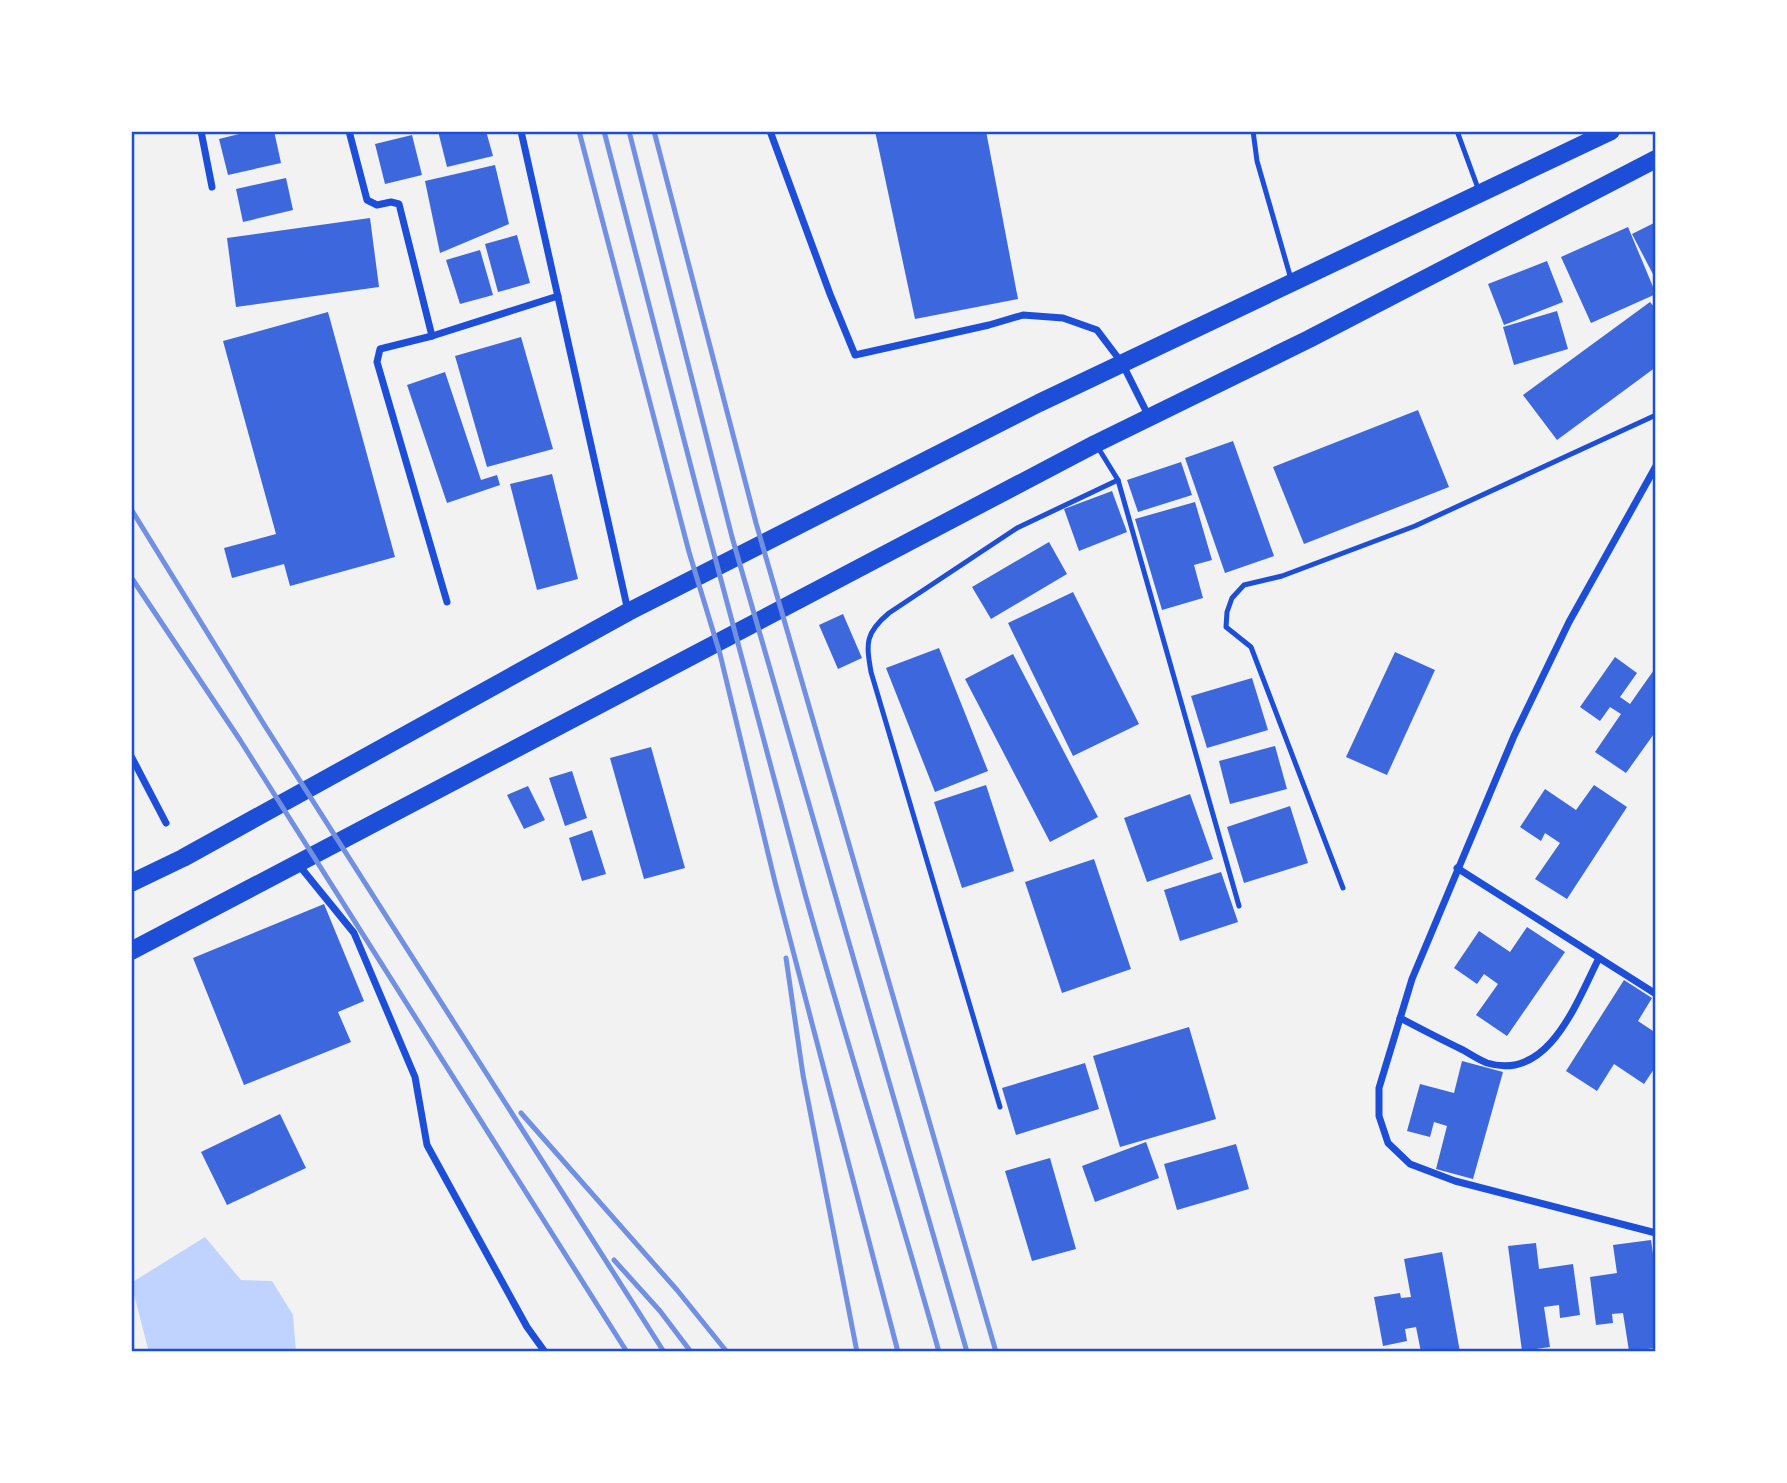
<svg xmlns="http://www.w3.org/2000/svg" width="1787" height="1483" viewBox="0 0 1787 1483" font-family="'Fira Sans',sans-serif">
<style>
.water{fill:#bfd3fe}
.building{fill:#3d67dc}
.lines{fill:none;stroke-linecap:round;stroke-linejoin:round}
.service{stroke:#1d4ed8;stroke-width:5}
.minor{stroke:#1d4ed8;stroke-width:7}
.primary{stroke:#1d4ed8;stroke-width:18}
.rail{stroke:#7290e2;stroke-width:5}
.neatline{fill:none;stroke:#1d4ed8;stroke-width:2.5}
</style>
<rect width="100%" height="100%" fill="#f2f2f2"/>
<path class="water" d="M205,1237L241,1280L272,1281L293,1315L296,1352H149L131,1283Z"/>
<g class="building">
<path d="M251,131H274L281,163L228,175L219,139Z"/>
<path d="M438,131H486L493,156L447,167Z"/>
<path d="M875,131H986L1018,299L915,319Z"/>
<path d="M412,135L422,175L385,184L375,144Z"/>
<path d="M495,165L509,224L440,253L425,181Z"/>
<path d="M286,178L293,210L243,222L236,189Z"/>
<path d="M370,218L379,287L236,307L227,238Z"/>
<path d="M1656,222V280L1632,234Z"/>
<path d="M1628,227L1656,294L1591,323L1561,257Z"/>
<path d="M517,235L530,283L498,292L485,244Z"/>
<path d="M480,250L493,295L460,304L446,260Z"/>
<path d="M1547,261L1563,302L1504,325L1488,284Z"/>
<path d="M1650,302L1656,309V367L1557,440L1523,395Z"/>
<path d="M1557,311L1568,349L1514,365L1503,327Z"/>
<path d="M328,312L395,557L290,586L284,564L232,578L224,548L276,534L223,341Z"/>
<path d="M521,337L553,449L487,467L455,356Z"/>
<path d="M445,372L481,480L497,475L500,485L447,503L407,385Z"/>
<path d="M1418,410L1449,487L1304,544L1273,467Z"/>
<path d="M1233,441L1274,556L1225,573L1185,458Z"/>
<path d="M1181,462L1192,495L1138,512L1127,480Z"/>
<path d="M552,474L578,579L537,590L510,484Z"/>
<path d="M1112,491L1127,532L1079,551L1064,509Z"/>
<path d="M1195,502L1212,560L1194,565L1203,598L1162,610L1135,519Z"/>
<path d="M1049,542L1067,574L991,619L972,587Z"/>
<path d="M1073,592L1139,724L1073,756L1008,623Z"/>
<path d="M843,614L862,658L838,669L819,625Z"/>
<path d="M939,648L988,771L935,792L886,668Z"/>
<path d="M1395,652L1435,670L1387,775L1346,757Z"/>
<path d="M1013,654L1098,817L1050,842L965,679Z"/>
<path d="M1615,657L1637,673L1620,697L1630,704L1656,667V731L1626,773L1595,752L1621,714L1610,707L1600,721L1580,707Z"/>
<path d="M1252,678L1268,730L1207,748L1191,696Z"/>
<path d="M1275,746L1287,789L1230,804L1219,761Z"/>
<path d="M651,747L685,868L644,879L610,758Z"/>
<path d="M572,771L587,818L565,826L549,778Z"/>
<path d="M986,785L1014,871L962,888L934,802Z"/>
<path d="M1594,785L1627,807L1567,899L1535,879L1560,843L1545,833L1541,841L1520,827L1545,789L1576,810Z"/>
<path d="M528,786L545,820L524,829L507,795Z"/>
<path d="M1190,794L1213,859L1147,882L1124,818Z"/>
<path d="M1290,806L1308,863L1244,883L1227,827Z"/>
<path d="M592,830L606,874L582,881L569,838Z"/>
<path d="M1094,859L1131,969L1062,993L1025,882Z"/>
<path d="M1221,872L1238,922L1180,941L1164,890Z"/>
<path d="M324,904L364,1001L338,1012L351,1042L244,1085L193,958Z"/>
<path d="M1527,927L1565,952L1507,1036L1476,1015L1498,984L1484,974L1477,984L1454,968L1479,931L1510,952Z"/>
<path d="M1624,980L1652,998L1638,1021L1656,1033V1066L1644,1084L1614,1064L1597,1091L1566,1071Z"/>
<path d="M1189,1027L1216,1119L1120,1147L1093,1056Z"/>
<path d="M1462,1061L1503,1072L1473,1179L1436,1169L1447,1126L1434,1122L1430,1137L1407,1131L1420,1084L1454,1093Z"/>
<path d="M1085,1063L1099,1109L1016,1135L1002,1088Z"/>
<path d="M280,1114L306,1168L227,1205L201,1152Z"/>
<path d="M1146,1142L1159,1178L1095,1202L1082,1166Z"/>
<path d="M1236,1144L1249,1189L1177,1210L1164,1164Z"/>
<path d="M1050,1158L1076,1249L1032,1261L1005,1171Z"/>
<path d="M1651,1240L1656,1274V1348L1629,1351L1623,1313L1612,1314L1613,1323L1596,1325L1590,1277L1617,1273L1613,1245Z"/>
<path d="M1536,1243L1539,1269L1573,1264L1580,1315L1560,1318L1559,1305L1544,1307L1550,1347L1522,1351L1508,1246Z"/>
<path d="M1442,1252L1460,1352H1421L1416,1327L1405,1329L1407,1341L1383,1346L1374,1297L1400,1293L1401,1298L1411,1297L1404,1259Z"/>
</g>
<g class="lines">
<g class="service">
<path d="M1253,131L1257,161L1291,279"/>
<path d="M1457,131L1479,191"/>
<path d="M1097,446L1118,480L1239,906"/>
<path d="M1343,888L1251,647L1226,627L1227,612L1232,598L1244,585L1282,576L1415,526L1656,415"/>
<path d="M1000,1107L871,672C866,643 865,633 889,613L1017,528L1118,480"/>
</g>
<g class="minor">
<path d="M201,131L212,187"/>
<path d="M349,131L367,200L377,205L391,202L399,204L432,336"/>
<path d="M521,131L628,611"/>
<path d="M770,131L830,294L855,355L989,325L1023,315L1063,318L1097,330L1122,363L1149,417"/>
<path d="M1656,466L1569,622L1514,736L1412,979L1379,1088V1116L1388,1143L1410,1164L1455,1181L1656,1233"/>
<path d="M447,602L377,362L380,349L432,336L558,296"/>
<path d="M131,756L166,823"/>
<path d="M298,864L354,933L415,1077L427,1145L527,1327L545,1352"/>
<path d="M1457,868L1656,994"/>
<path d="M1400,1018C1421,1029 1442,1040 1463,1050C1470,1054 1479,1060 1487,1063C1549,1082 1577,1001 1599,958"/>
</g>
<g class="primary">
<path d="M131,883L183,858L628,612L1039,403L1611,131"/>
<path d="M131,951L1095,444L1309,339L1656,159"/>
</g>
<g class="rail">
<path d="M579,131L689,552L720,654L775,882L898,1352"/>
<path d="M604,131C669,386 736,640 805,894C848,1047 896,1199 939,1352"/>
<path d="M629,131L732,537L967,1352"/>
<path d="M654,131L756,523L996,1352"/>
<path d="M131,509L265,726L664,1352"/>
<path d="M131,577L240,740L627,1352"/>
<path d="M786,958L803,1075L857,1352"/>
<path d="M521,1113L677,1290L727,1352"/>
<path d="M614,1260L660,1311L691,1352"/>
</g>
</g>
<rect width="1787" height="1483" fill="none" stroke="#ffffff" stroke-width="266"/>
<rect x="133" y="133" width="1521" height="1217" class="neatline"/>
</svg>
